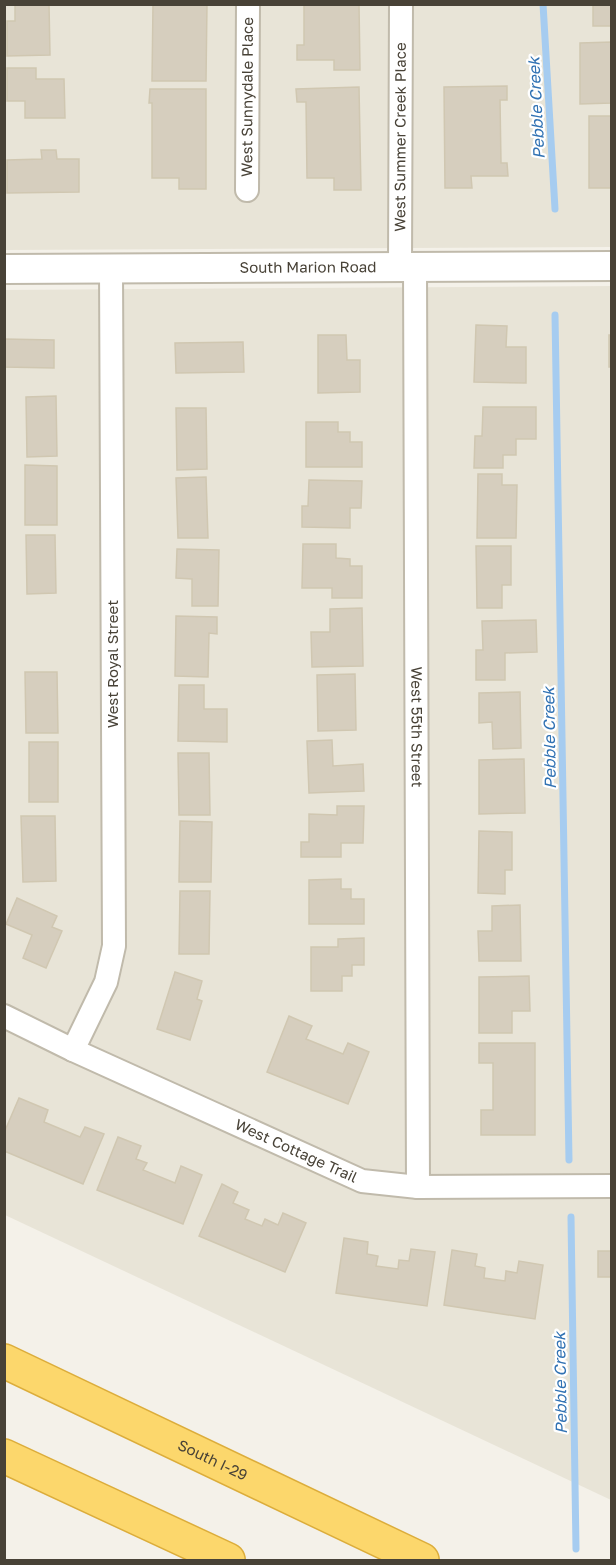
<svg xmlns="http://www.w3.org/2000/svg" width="616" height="1565" viewBox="0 0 616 1565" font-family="'Golos Text',sans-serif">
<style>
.residential{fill:#e8e4d7}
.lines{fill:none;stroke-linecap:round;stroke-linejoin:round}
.stream{stroke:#a6ccf0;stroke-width:7}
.building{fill:#d6cebe;stroke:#d0c7b1;stroke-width:1.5}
.minor-casing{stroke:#c0baab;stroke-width:26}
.tertiary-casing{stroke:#c0baab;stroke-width:32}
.motorway-casing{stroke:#dcad3b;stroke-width:36}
.minor{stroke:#fff;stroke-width:22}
.tertiary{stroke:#fff;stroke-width:28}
.motorway{stroke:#fcd76c;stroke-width:33}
.labels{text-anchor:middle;stroke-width:4.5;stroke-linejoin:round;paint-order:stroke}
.street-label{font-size:15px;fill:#484237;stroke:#fff}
.water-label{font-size:16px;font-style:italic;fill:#3172b3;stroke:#fff}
</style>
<rect width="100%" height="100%" fill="#f4f1e9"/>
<g class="residential">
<path d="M4,5H611V247L5,250Z"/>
<path d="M611,286V1500L5,1215L4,290Z"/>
</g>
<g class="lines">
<g class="stream">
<path d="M543,4L555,209"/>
<path d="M555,315L569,1160"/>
<path d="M571,1217L576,1549"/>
</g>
</g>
<g class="building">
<path d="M15,4H49L50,55L7,56V21H15Z"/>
<path d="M153,4H207L206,81H152Z"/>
<path d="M304,4H359L360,70H334V60H297V45H304Z"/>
<rect x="593" y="4" width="19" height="22"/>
<path d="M612,42V103L580,104V43Z"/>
<path d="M7,68H36V79H64L65,118H25V101H7Z"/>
<path d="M507,86V100H500L501,163H507L508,176H471L472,188H445L444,87Z"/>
<path d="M359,87L361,190H334V178H307L306,102H297L296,89Z"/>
<path d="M150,89H206V189H179V178H152V103H149Z"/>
<rect x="589" y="116" width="23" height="72"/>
<path d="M41,150H56L57,159H79V192L7,193V160L42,159Z"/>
<path d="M476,325L507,326L506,347H526V383L474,382Z"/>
<path d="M318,335H346L347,360H360V392L318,393Z"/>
<rect x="609" y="335" width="3" height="32"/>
<path d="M4,339L54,340V368L4,367Z"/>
<path d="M243,342L244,372L176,373L175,343Z"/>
<path d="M56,396L57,456L27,457L26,397Z"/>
<path d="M483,407H536V439H516V455H503V468H474L475,436H482Z"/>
<path d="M176,408H206L207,469L177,470Z"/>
<path d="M306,422H338V432H350V442H362V467H306Z"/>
<path d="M25,465L57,466V525H25Z"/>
<path d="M478,474H502V485H517L516,538H477Z"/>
<path d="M206,477L208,538H178L176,478Z"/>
<path d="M309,480L362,481L361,508H350V528L302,527V506H308Z"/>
<path d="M26,535H55L56,593L27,594Z"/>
<path d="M303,544H336V558L350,559V566H362V598H332V588H302Z"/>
<path d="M476,546H511V585H502V608H477Z"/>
<path d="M177,549L219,550L218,606H192V579L176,578Z"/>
<path d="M362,608L363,666L312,667L311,632H330V609Z"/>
<path d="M176,616L217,617V634L209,633L208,677L175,676Z"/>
<path d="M536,620L537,652L505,653V680H476V650H483L482,621Z"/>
<path d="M25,672H57L58,733H26Z"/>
<path d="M355,674L356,730L318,731L317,675Z"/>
<path d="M179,685H204V709H227V742L178,741Z"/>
<path d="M520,692L521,748L493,749L492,722L479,723V693Z"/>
<path d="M332,740L333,766L363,764L364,791L309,793L307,741Z"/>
<rect x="29" y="742" width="29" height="60"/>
<path d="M178,753H209L210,815H179Z"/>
<path d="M524,759L525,813L479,814V760Z"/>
<path d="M337,806H364L363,843H341V857H301V842H309V814L337,815Z"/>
<path d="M21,816H55L56,881L23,882Z"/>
<path d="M180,821L212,822L211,882H179Z"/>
<path d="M479,831L512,832V870H505V894L478,893Z"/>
<path d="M341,879V889H351V899H364V924H309V880Z"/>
<path d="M180,891H210L209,954H179Z"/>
<path d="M17,898L57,916L52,927L62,931L46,968L23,958L32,935L6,924Z"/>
<path d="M520,905L521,961H479L478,931H492V906Z"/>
<path d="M364,938V965H352V976H342V991H311V947H338V939Z"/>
<path d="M175,972L202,981L197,999L202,1001L190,1040L157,1029Z"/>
<path d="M529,976L530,1011H512V1033H479V977Z"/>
<path d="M289,1016L312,1026L306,1039L343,1054L348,1043L369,1052L348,1104L267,1072Z"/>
<path d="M479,1043H535V1135H481V1110H493V1063H479Z"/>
<path d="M19,1098L48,1110L44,1122L80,1137L85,1127L104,1134L83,1184L4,1151V1133Z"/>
<path d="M118,1137L141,1146L136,1159L147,1163L143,1170L175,1183L181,1166L202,1175L183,1224L97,1190Z"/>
<path d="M222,1184L238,1192L233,1203L249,1210L245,1219L262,1226L265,1219L278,1225L283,1213L306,1223L285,1272L199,1236Z"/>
<path d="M344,1238L368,1242L367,1254L378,1256L376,1266L398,1269L399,1260L409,1261L411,1249L435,1252L427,1306L336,1293Z"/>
<path d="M452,1250L477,1254L475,1266L485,1268L484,1278L505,1281L506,1271L517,1273L519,1261L543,1265L535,1319L444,1305Z"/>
<rect x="598" y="1251" width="14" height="26"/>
</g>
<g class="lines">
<g class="minor-casing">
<g id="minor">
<path id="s1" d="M247,190L248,4"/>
<path id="s2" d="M400,267L401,4"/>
<path id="s3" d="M415,267L418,1187"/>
<path id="s4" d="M4,1016L73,1050L362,1181L418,1187L612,1186"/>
<path d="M73,1050L106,982L114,946L111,269"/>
</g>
</g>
<g class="tertiary-casing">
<g id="tertiary">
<path id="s5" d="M4,269L612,266"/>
</g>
</g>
<g class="motorway-casing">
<g id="motorway">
<path id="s6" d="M4,1361L422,1560"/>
<path d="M4,1456L228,1560"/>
</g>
</g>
<use href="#minor" class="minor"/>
<use href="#tertiary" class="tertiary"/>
<use href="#motorway" class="motorway"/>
</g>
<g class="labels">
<g class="street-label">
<text dy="5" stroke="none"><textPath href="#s1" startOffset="93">West Sunnydale Place</textPath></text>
<text dy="5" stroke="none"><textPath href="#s2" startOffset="130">West Summer Creek Place</textPath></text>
<text dy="5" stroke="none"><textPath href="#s5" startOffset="304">South Marion Road</textPath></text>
<text transform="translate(113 664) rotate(-90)" y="5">West Royal Street</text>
<text dy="5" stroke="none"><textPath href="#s3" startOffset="460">West 55th Street</textPath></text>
<text dy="5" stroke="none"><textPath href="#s4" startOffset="322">West Cottage Trail</textPath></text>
<text dy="5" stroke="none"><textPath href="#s6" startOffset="231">South I-29</textPath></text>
</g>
<g class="water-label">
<text transform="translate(536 108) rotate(-93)" y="6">Pebble Creek</text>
<text transform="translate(549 738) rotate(-91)" y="6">Pebble Creek</text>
<text transform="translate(560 1383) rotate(-91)" y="6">Pebble Creek</text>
</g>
</g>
<rect width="616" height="1565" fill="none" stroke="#484237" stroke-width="12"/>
</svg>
